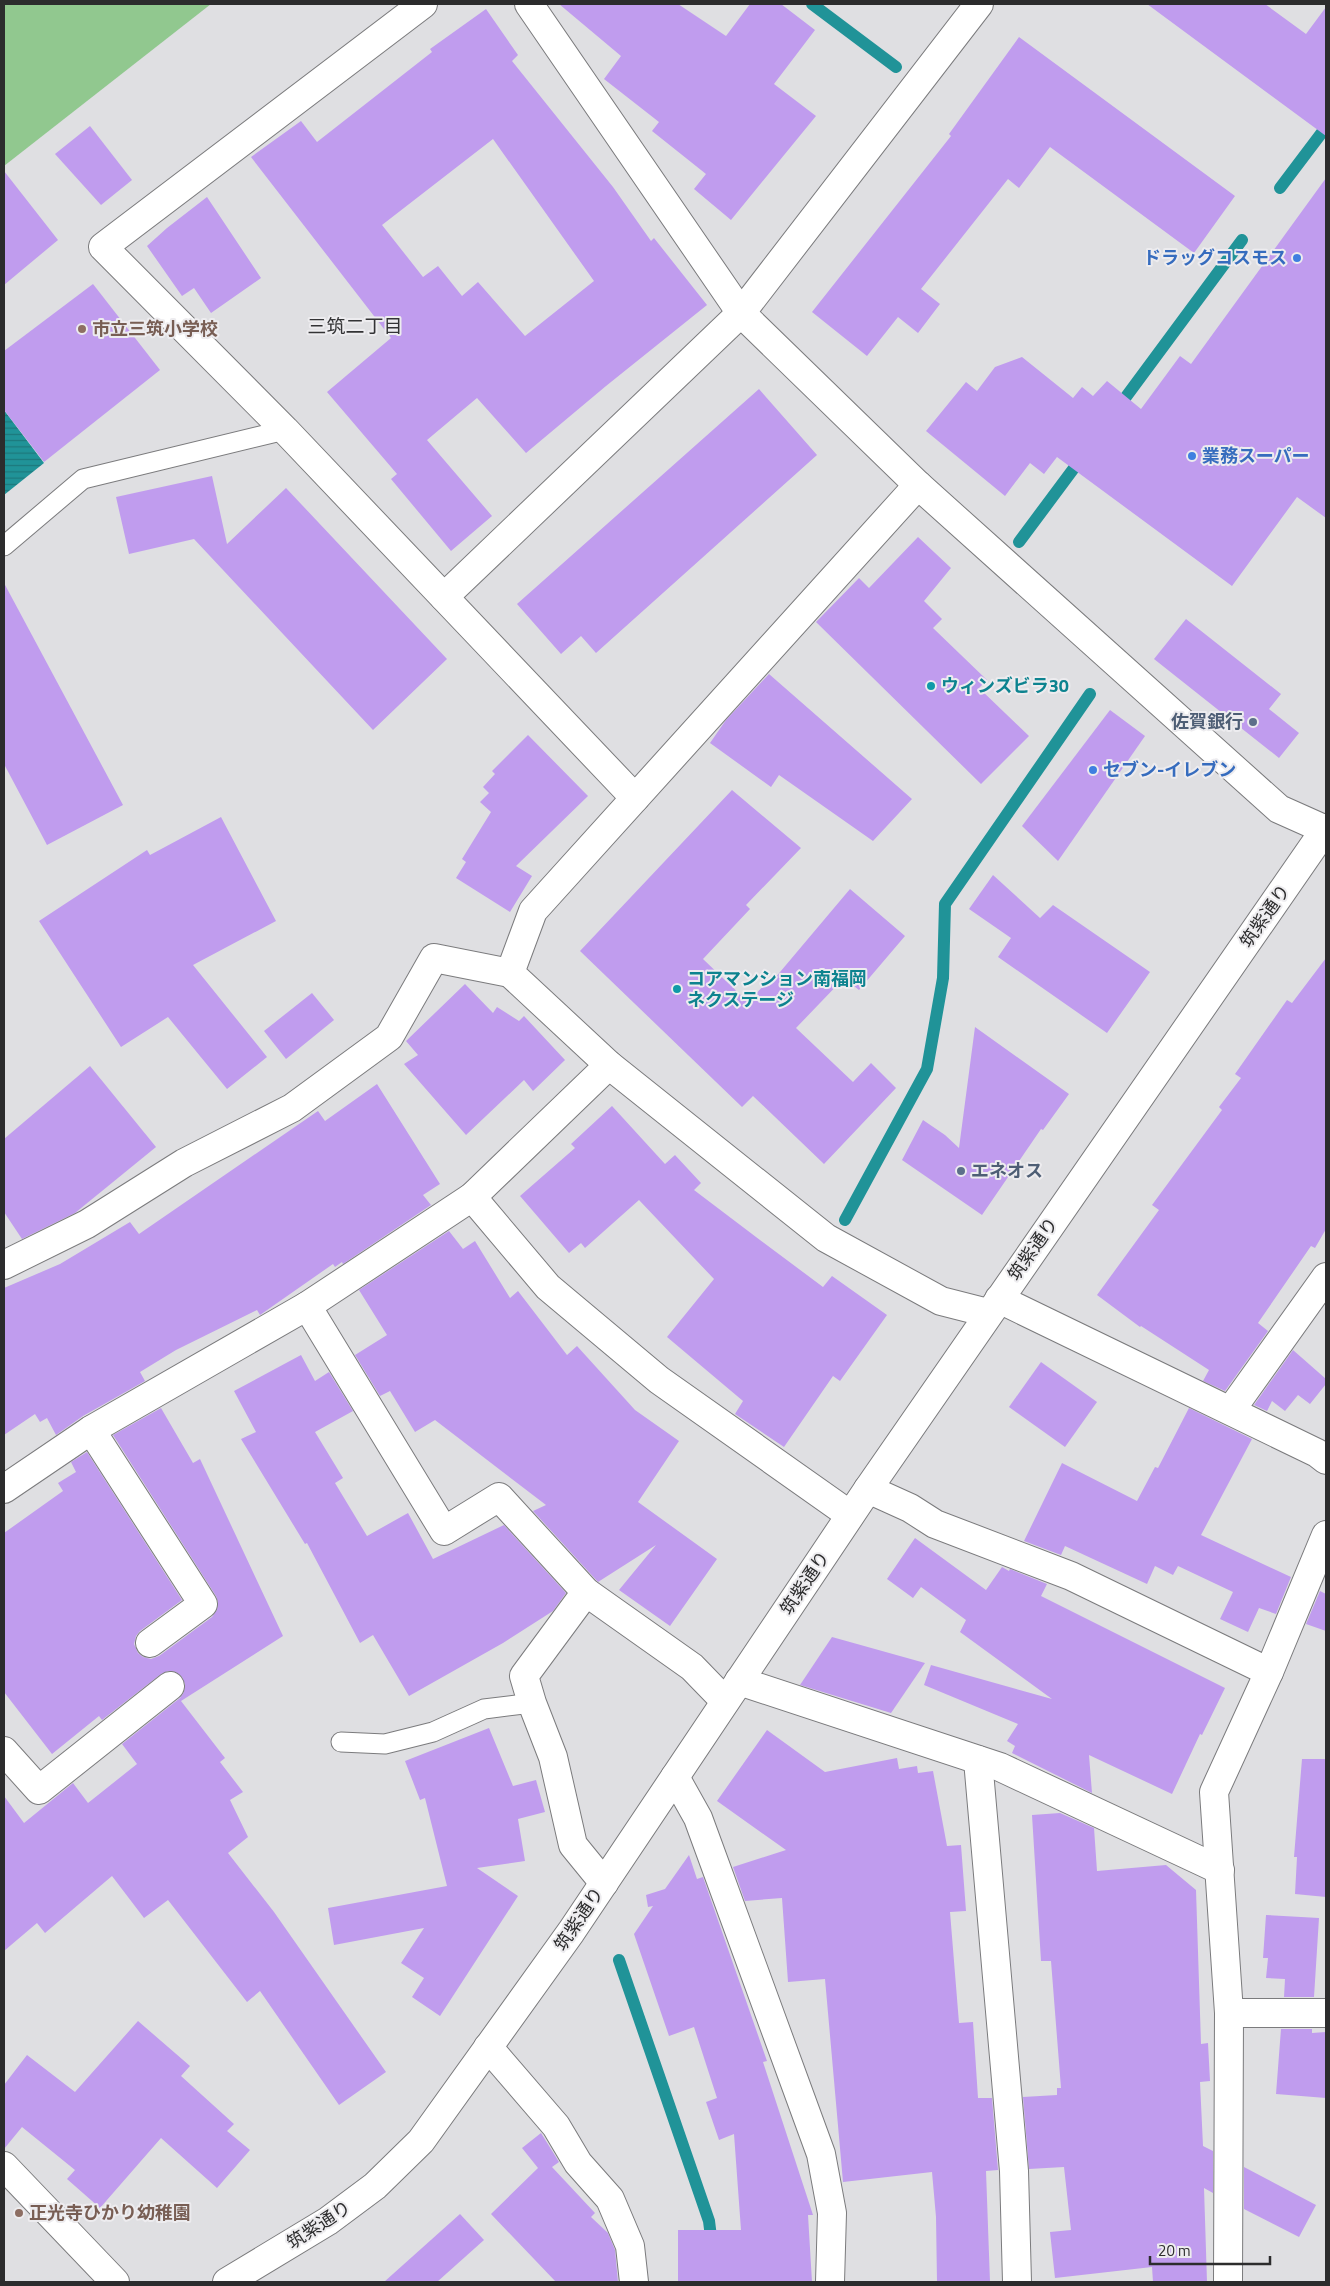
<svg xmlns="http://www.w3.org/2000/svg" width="1330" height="2286" viewBox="0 0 1330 2286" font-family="'Titillium Web','Noto Sans JP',sans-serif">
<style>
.pitch{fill:#91c88f}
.water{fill:url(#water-rules)}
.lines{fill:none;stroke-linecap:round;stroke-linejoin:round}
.stream{stroke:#209398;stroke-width:12}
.building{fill:#c09cee;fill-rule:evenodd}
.service-casing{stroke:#7b7b7d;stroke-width:21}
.minor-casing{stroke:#7b7b7d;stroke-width:30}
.tertiary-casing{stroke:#7b7b7d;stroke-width:30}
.service{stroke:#fff;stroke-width:19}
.minor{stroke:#fff;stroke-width:28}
.tertiary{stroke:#fff;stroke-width:28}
.shop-dot{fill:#3f7fe0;stroke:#edecef;stroke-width:2}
.education-dot{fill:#8d6e63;stroke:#edecef;stroke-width:2}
.culture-dot{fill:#0f9aa8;stroke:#edecef;stroke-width:2}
.service-dot{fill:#5c6f8a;stroke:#edecef;stroke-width:2}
.labels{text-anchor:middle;stroke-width:4;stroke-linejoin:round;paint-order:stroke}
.shop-label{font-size:18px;font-weight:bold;fill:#366cbe;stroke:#edecef;text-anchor:start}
.education-label{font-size:18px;font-weight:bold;fill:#785e54;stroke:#edecef;text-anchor:start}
.culture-label{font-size:18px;font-weight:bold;fill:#0d838f;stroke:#edecef;text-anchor:start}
.service-label{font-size:18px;font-weight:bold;fill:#4e5e75;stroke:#edecef;text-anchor:end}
.street-label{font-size:18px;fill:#2c2c2d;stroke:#edecef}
.neighbourhood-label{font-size:19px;fill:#333335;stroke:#edecef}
</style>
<defs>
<pattern id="water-rules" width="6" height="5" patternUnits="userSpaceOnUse" patternTransform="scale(1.25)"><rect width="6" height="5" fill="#209398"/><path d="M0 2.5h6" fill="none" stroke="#1c787c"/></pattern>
</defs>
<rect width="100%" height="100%" fill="#dfdfe2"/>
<path class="pitch" d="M4,4H211L4,166Z"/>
<path class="water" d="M4,410L44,463L4,495Z"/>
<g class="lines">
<g class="stream">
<path d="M812,4L896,67"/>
<path d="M1280,188L1326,127"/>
<path d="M1117,409L1242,240"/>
<path d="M1019,542L1083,456"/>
<path d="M845,1220L927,1069L943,978L945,904L1090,694"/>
<path d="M619,1960L709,2221L712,2245"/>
</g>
</g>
<g class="building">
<path d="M559,4H678L726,36L750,4H781L815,30L774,84L816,116L731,220L694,189L706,174L652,131L659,122L604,79L621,56Z"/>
<path d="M1147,4H1265L1306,34L1326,7V136Z"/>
<path d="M486,9L518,55L512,61L613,187L651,241L654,238L707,305L606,386L526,453L477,398L427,440L492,516L451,551L391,479L397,474L327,392L391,338L251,157L301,121L317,142L432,52L430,49ZM493,139L594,281L525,336L478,282L462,296L438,266L423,277L382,225Z"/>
<path d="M1019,37L1235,196L1194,253L1050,147L1019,188L1008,179L921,289L940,304L918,333L898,317L867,356L812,312L951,136L949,134Z"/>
<path d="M90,126L132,180L101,205L55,154Z"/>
<path d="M4,171L58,240L4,285Z"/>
<path d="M1326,178V518L1297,497L1232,586L1057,457L1044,474L1030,463L1005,496L926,431L966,382L977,391L995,367L1022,357L1073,398L1082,387L1093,396L1107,381L1141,409L1180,356L1191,364Z"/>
<path d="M207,197L261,278L211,313L194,288L182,296L147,246L167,228Z"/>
<path d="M93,284L160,370L44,462L4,410V351Z"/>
<path d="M759,389L817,455L596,653L581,636L561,654L517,604Z"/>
<path d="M212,476L227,544L286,488L447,659L373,730L194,539L129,554L116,497Z"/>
<path d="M918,537L951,568L924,601L942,619L933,628L987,680L979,688L1029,736L981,784L816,622L859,578L869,588Z"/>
<path d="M4,583L123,805L47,845L4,764Z"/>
<path d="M1186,619L1281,694L1269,709L1299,733L1279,758L1154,659Z"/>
<path d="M769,674L912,799L873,841L779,775L771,787L710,743L726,720Z"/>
<path d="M1110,710L1145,736L1058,861L1022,826Z"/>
<path d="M528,735L588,796L516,866L532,876L510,912L456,878L466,862L462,859L491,812L480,802L489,793L483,787L495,774L492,771Z"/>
<path d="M732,790L801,848L746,905L750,909L703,959L748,1002L773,976L775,978L850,889L905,936L859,990L844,978L796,1028L853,1082L871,1063L896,1088L824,1164L753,1096L742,1107L580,951Z"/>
<path d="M221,817L276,921L193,965L267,1057L227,1089L168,1017L121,1047L39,921L147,850L150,855Z"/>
<path d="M993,875L1040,918L1053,905L1150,972L1107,1033L998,957L1011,938L969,909Z"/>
<path d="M1326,958V1229L1315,1248L1311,1246L1258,1323L1268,1331L1225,1391L1203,1381L1209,1370L1141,1326L1140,1327L1097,1295L1159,1210L1152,1205L1222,1110L1219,1107L1241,1078L1235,1074L1287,1000L1292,1003Z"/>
<path d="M465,984L493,1013L497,1007L519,1021L524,1016L565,1060L533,1091L524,1080L466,1135L404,1064L418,1055L406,1041Z"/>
<path d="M312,993L334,1020L286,1059L264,1031Z"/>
<path d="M975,1027L1069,1094L1043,1130L1041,1129L982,1215L902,1160L923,1120L945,1135L959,1148Z"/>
<path d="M90,1066L156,1147L75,1213L22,1239L4,1212V1139Z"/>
<path d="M377,1084L440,1184L423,1195L431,1205L343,1264L342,1262L335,1267L333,1264L260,1315L257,1310L176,1350L140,1372L145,1381L83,1416L56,1435L47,1418L40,1422L35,1414L4,1435V1288L60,1264L130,1222L139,1234L318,1111L325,1121Z"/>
<path d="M612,1106L665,1164L675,1155L701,1183L694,1190L756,1237L823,1287L832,1276L887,1315L840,1381L833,1376L784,1447L735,1414L743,1401L667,1337L714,1279L639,1200L585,1248L581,1243L569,1253L520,1196L575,1148L571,1144Z"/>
<path d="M449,1231L463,1249L475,1241L510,1298L518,1291L567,1355L577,1346L635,1410L679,1441L638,1502L717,1559L670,1626L619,1590L656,1545L598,1582L533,1511L546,1505L435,1420L415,1432L390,1391L380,1396L355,1355L387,1335L359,1290Z"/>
<path d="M1293,1350L1326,1379V1384L1310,1404L1298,1395L1285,1411L1272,1401L1267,1411L1254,1405Z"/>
<path d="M301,1355L315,1381L329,1372L353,1411L315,1432L343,1478L335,1483L367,1536L408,1513L433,1559L504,1525L566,1593L553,1611L503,1643L409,1696L373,1635L360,1643L307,1543L305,1544L241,1439L256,1432L234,1391Z"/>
<path d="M1041,1362L1097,1402L1065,1447L1009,1407Z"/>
<path d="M161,1408L193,1463L200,1459L283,1636L181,1701L225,1758L220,1762L243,1792L230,1800L248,1837L228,1853L274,1912L386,2072L339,2105L260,1991L247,2002L168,1900L144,1918L112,1876L45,1933L37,1923L4,1951V1796L24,1823L73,1783L88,1803L137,1764L122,1744L180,1698L184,1692L185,1684L182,1677L176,1672L168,1671L161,1674L102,1720L99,1716L52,1754L4,1692V1533L63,1491L58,1483L76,1472L71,1462L87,1452L182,1600L140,1631L136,1636L134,1644L138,1653L143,1657L151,1659L159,1656L212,1617L217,1610L218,1602L216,1596L113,1435Z"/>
<path d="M1189,1408L1252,1439L1201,1535L1291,1577L1276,1614L1259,1608L1248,1632L1220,1619L1233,1592L1178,1566L1173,1575L1155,1566L1147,1584L1065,1546L1061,1555L1024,1541L1062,1463L1137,1501L1155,1467L1158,1468Z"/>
<path d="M915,1538L986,1590L1002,1567L1009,1571L1010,1569L1047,1584L1041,1596L1225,1688L1202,1735L1200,1734L1172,1794L1089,1755L1092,1793L1012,1753L1015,1746L1007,1741L1018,1724L924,1685L931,1665L1052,1699L960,1632L966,1620L921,1587L913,1598L887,1579Z"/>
<path d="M1320,1591L1326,1594V1631L1306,1624Z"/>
<path d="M832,1637L925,1663L891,1713L800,1685Z"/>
<path d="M489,1728L513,1786L536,1780L545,1812L518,1819L525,1861L477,1868L518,1896L440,2016L412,1997L424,1978L401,1963L424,1928L334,1945L328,1908L447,1886L425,1798L420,1800L405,1761Z"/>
<path d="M767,1730L825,1772L897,1758L899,1769L917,1766L918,1773L933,1771L947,1846L961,1845L966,1911L950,1912L959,2023L973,2022L978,2098H992L998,2170L986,2171L990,2282H937L936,2217L932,2172L843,2182L825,1979L788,1982L782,1898L745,1901L733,1867L786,1850L717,1801Z"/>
<path d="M1302,1759H1326V1897L1295,1894L1297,1857H1294Z"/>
<path d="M1060,1813L1094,1828L1097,1871L1166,1865L1196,1890L1201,2044L1208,2043L1210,2081L1200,2082L1203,2146L1213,2151V2193L1204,2188L1207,2282H1153L1152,2267L1055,2278L1050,2232L1071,2230L1064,2167L1029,2169L1023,2097L1057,2095V2088H1061L1051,1961H1041L1032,1815Z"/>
<path d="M689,1855L697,1879L703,1877L712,1903L767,2061L763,2062L813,2215H808L812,2282H678V2230H741L734,2134L719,2140L706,2102L717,2098L694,2027L669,2036L634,1934L653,1906L648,1907L646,1895L665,1889Z"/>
<path d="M1266,1915L1319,1918L1314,1997H1284L1285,1979L1266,1978L1268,1958H1263Z"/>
<path d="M138,2021L190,2066L181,2076L234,2124L227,2131L250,2150L217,2188L161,2138L100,2208L67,2179L75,2170L22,2127L4,2149V2085L27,2055L75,2092Z"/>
<path d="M1281,2029H1312V2033L1326,2032V2098L1276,2094Z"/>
<path d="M541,2133L559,2162L552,2167L595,2213L591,2217L608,2233L615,2250L618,2282H556L491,2214L538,2168L522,2148Z"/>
<path d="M1244,2167L1316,2205L1299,2237L1244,2209Z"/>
<path d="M460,2214L484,2240L437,2282H384Z"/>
</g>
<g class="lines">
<g class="service-casing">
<g id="service">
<path d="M4,546L83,479L285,430"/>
<path d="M341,1742L385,1744L433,1732L484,1709L532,1703"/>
</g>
</g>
<g class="minor-casing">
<g id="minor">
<path d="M423,4L103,247L285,430L635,798"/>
<path d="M529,4L741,313L918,485L1279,809L1326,830"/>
<path d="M918,485L533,911L510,973L609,1065L826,1238L941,1301L988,1313"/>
<path d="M444,597L741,313L979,4"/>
<path d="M472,1197L548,1287L659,1380L850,1515"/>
<path d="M4,1265L87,1224L184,1163L292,1108L389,1037L434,958L510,973"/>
<path d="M999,1299L1317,1453L1326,1460"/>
<path d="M307,1306L444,1531L499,1497L586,1592L692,1667L725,1701"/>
<path d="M1231,1410L1326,1277"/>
<path d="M91,1430L203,1604L150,1643"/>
<path d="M4,1489L91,1430L307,1306L472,1197L609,1065"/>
<path d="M868,1489L910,1508L935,1524L1071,1576L1269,1672"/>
<path d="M586,1592L524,1676L532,1703L553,1757L573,1845L604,1883"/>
<path d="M739,1681L1000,1767L1220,1870"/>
<path d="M4,1751L39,1790L170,1686"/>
<path d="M978,1760L1014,2171L1017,2282"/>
<path d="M675,1777L698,1818L821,2154L832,2213L830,2282"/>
<path d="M1229,2013H1326"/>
<path d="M488,2047L556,2126L578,2163L610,2199L630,2246L634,2282"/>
<path d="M4,2166L115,2282"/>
<path d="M1228,2282L1229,2013L1214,1792L1269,1672L1326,1535"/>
</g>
</g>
<g class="tertiary-casing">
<path id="tertiary" d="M227,2282L328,2221L375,2186L421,2141L571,1932L868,1489L1326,828"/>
</g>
<use href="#service" class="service"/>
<use href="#minor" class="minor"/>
<use href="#tertiary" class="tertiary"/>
</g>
<g class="shop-dot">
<circle cx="1297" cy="258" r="5"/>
<circle cx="1192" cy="456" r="5"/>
<circle cx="1093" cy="770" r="5"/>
</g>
<g class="education-dot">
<circle cx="82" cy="329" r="5"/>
<circle cx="19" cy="2213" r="5"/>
</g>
<g class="culture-dot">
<circle cx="931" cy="686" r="5"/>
<circle cx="677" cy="989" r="5"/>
</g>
<g class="service-dot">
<circle cx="1253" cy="722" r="5"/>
<circle cx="961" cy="1171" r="5"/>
</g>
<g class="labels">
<g class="shop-label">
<text x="1287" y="264" text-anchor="end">ドラッグコスモス</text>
<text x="1202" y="462">業務スーパー</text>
<text x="1103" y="776">セブン-イレブン</text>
</g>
<g class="education-label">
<text x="92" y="335">市立三筑小学校</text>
<text x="29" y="2219">正光寺ひかり幼稚園</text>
</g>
<g class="culture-label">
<text x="941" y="692">ウィンズビラ30</text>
<text x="687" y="985">コアマンション南福岡<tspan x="687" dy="21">ネクステージ</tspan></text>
</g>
<g class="service-label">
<text x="1243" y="728">佐賀銀行</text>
<text x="971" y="1177" text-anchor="start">エネオス</text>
</g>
<g class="street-label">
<text transform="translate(1265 916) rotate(-55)" y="6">筑紫通り</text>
<text transform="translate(1033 1249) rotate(-55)" y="6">筑紫通り</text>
<text transform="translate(805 1583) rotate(-56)" y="6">筑紫通り</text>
<text transform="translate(579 1919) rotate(-56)" y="6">筑紫通り</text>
<text transform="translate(319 2225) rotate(-33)" y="6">筑紫通り</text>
</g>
<g class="neighbourhood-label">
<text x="355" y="333">三筑二丁目</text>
</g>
</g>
<rect width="1330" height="2286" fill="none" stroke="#2c2c2d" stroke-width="10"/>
<path d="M1150 2256v8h120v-8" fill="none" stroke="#2c2c2d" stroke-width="2.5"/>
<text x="1158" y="2256" font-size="15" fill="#2c2c2d" stroke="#edecef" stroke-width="4" paint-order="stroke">20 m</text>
</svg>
